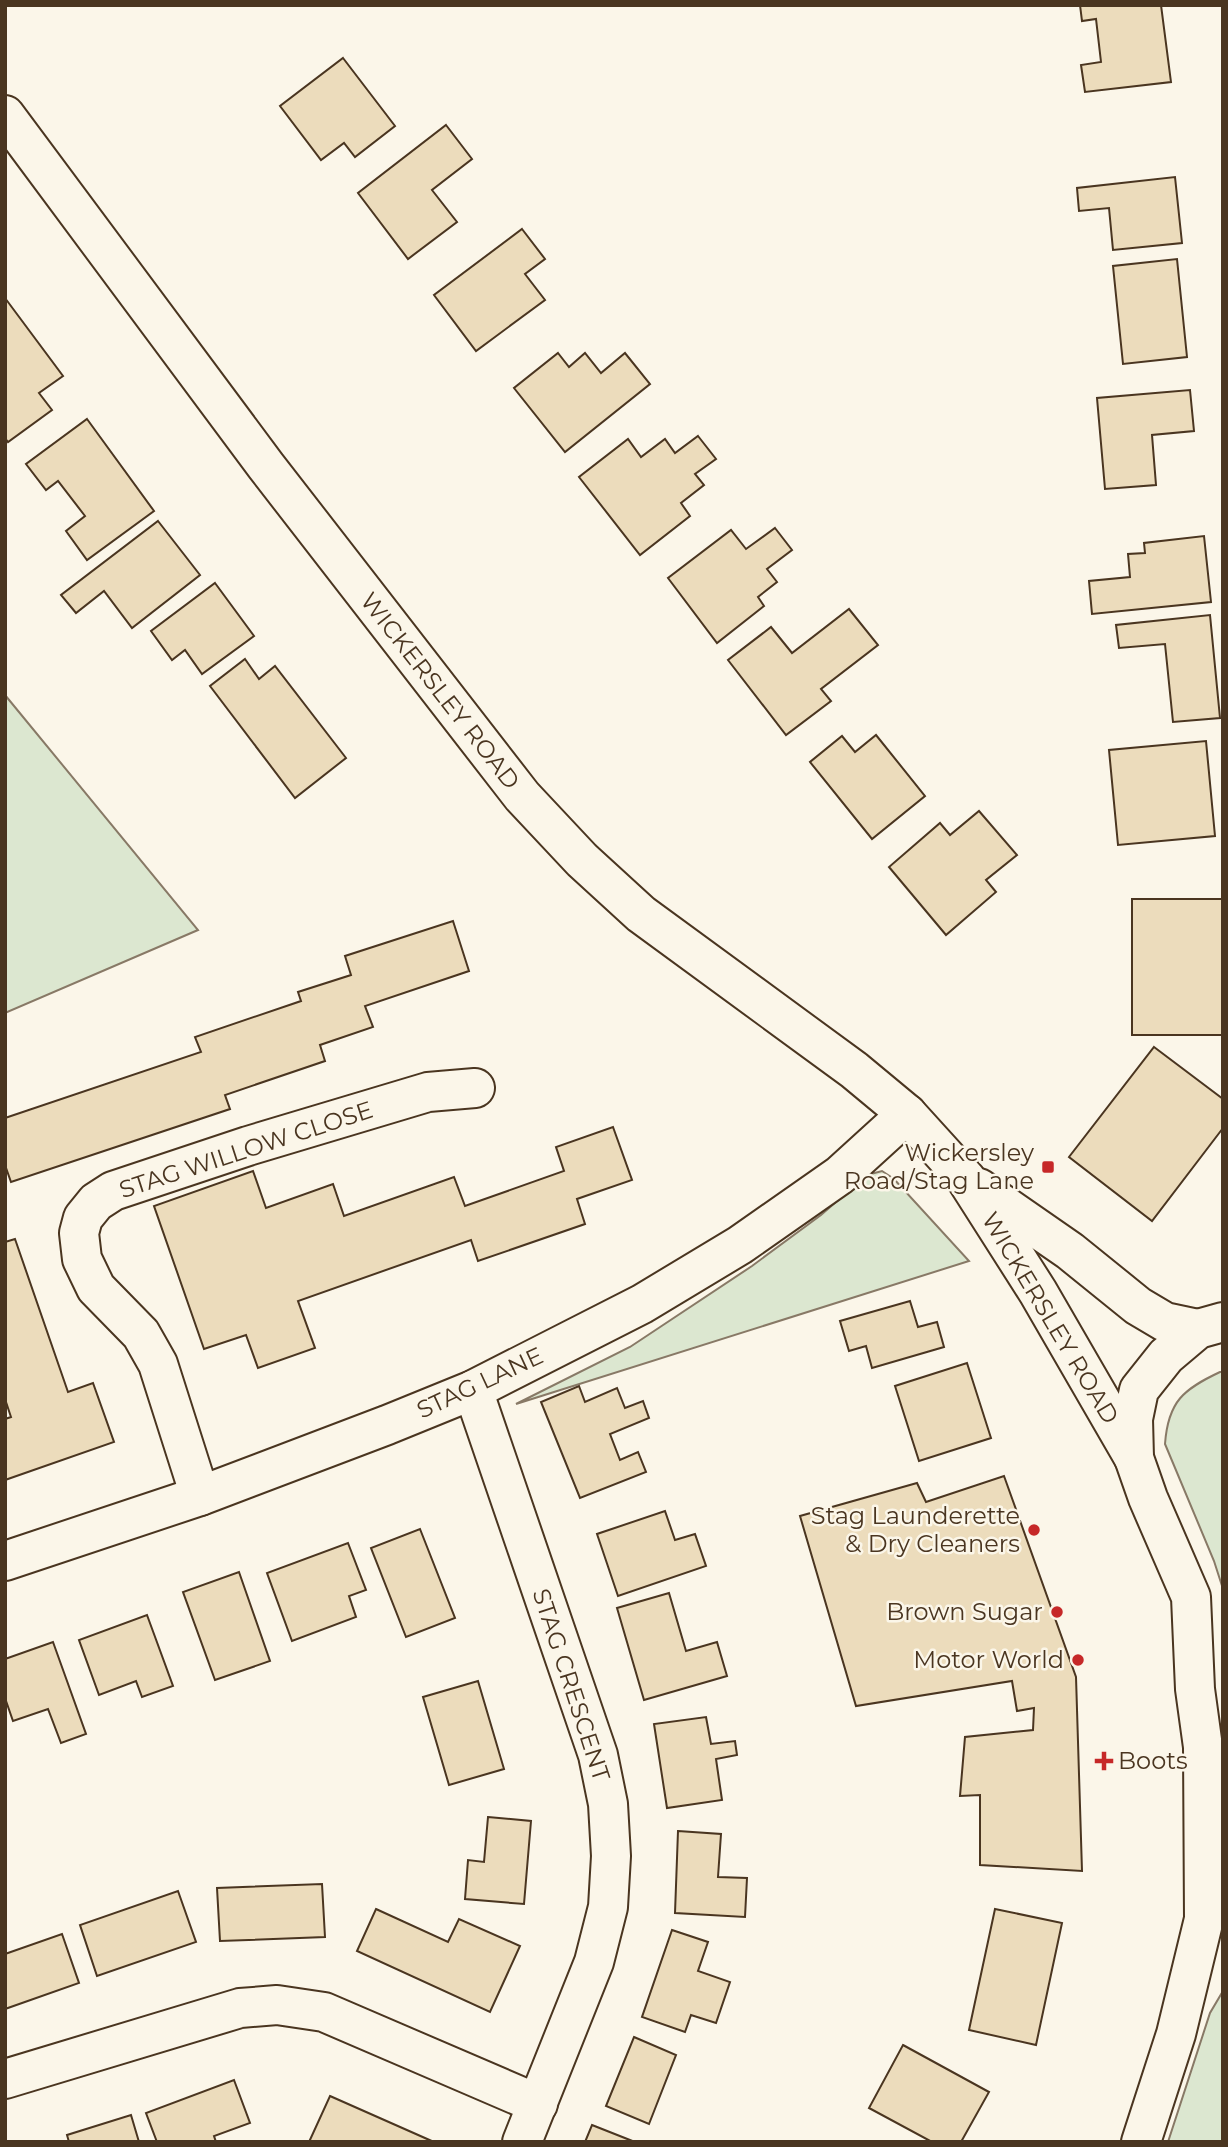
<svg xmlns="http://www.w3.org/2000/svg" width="1228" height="2147" font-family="Montserrat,sans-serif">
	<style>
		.green { fill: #dce7d0; stroke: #887966; stroke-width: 2 }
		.building { fill: #ecdcbc; stroke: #4a3520; stroke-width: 2 }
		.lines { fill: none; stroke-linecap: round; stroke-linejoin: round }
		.street-casing { stroke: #4a3520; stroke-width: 42 }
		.primary-casing { stroke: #4a3520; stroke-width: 42 }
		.street { stroke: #fbf6e9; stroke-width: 38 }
		.primary { stroke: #fbf6e9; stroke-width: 38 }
		.poi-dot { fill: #c62828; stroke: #fbf6e9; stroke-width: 2.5 }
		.labels { text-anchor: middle; stroke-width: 5; stroke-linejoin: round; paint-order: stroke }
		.street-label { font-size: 24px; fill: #4a3520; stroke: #fbf6e9 }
		.poi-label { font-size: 24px; fill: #4a3520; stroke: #fbf6e9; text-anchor: end }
	</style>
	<rect width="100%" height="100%" fill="#fbf6e9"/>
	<g class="green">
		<path d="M 5,695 L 198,930 L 5,1013 Z"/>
		<path d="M 882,1171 L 894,1179 L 969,1261 L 516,1404 L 630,1347 L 752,1266 L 821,1215 L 867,1175 Z"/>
		<path d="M 1220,1372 L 1223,1372 L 1223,1589 L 1214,1561 L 1165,1444 C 1168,1401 1184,1389 1220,1372 Z"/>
		<path d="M 1223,1991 L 1223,2142 L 1168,2142 L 1210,2013 Z"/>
	</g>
	<g class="building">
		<path d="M 1080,5 L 1161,5 L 1171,82 L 1085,92 L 1081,65 L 1101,62 L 1096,19 L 1082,21 Z"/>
		<path d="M 343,58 L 395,126 L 355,157 L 344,143 L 321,160 L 280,106 Z"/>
		<path d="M 446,125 L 472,159 L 432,190 L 457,222 L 408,259 L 358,193 Z"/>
		<path d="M 1175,177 L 1182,243 L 1113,250 L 1109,208 L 1079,211 L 1077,188 Z"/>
		<path d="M 522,229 L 545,259 L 525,274 L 545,300 L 476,351 L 434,295 Z"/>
		<path d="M 1177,259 L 1187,357 L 1123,364 L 1113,266 Z"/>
		<path d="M 5,298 L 63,376 L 39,393 L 52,410 L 8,442 L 5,438 Z"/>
		<path d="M 558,353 L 569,367 L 585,353 L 601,373 L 625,353 L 650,384 L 565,452 L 514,388 Z"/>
		<path d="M 1190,390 L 1194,431 L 1152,435 L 1156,485 L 1105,489 L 1097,398 Z"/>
		<path d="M 87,419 L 154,511 L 87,560 L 66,531 L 85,516 L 58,481 L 46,490 L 26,464 Z"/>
		<path d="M 698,436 L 716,459 L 695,474 L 704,485 L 681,503 L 690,516 L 640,555 L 579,477 L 628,439 L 641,457 L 665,439 L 675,453 Z"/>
		<path d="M 158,521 L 200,575 L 132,628 L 104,591 L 76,613 L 61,595 Z"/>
		<path d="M 775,528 L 792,550 L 767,569 L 777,582 L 758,597 L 764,606 L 717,643 L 668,578 L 731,530 L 746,549 Z"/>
		<path d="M 1204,536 L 1211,602 L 1092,614 L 1089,581 L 1130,577 L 1128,554 L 1145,553 L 1144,543 Z"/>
		<path d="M 215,583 L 254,636 L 202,674 L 185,650 L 172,660 L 151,631 Z"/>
		<path d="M 849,609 L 878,645 L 821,689 L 831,701 L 786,735 L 728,660 L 771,627 L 792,653 Z"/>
		<path d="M 1210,615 L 1220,718 L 1173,722 L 1165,644 L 1119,648 L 1116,625 Z"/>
		<path d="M 245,659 L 259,679 L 275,666 L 346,758 L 295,798 L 210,686 Z"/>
		<path d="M 876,735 L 925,796 L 872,839 L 810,762 L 842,736 L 855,752 Z"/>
		<path d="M 1206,741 L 1215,836 L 1118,845 L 1109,750 Z"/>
		<path d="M 979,811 L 1017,855 L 986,880 L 996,892 L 946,935 L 889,867 L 940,823 L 950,835 Z"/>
		<rect x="1132" y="899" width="91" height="136"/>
		<path d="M 453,921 L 469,971 L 365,1006 L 373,1027 L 320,1045 L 325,1061 L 225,1095 L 230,1109 L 11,1182 L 5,1165 L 5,1118 L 201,1052 L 195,1037 L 301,1001 L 298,992 L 351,975 L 345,956 Z"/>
		<path d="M 1154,1047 L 1223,1099 L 1223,1128 L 1152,1221 L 1069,1157 Z"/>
		<path d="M 613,1127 L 632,1180 L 577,1199 L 585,1224 L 478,1261 L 471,1240 L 298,1301 L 315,1348 L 258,1368 L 246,1335 L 204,1349 L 154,1206 L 253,1171 L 266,1208 L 333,1184 L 344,1216 L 454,1177 L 465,1206 L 564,1171 L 556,1147 Z"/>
		<path d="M 15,1239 L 68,1392 L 93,1383 L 114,1442 L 5,1480 L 5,1419 L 11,1417 L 5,1399 L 5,1242 Z"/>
		<path d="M 910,1301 L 918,1327 L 937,1322 L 944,1347 L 872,1368 L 866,1346 L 849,1351 L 840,1321 Z"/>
		<path d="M 967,1363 L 991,1438 L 919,1461 L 895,1386 Z"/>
		<path d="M 579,1386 L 585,1402 L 617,1388 L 625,1408 L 643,1401 L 649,1418 L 610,1434 L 620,1460 L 638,1452 L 646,1472 L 580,1498 L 541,1402 Z"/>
		<path d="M 1004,1476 L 1076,1677 L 1082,1871 L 980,1865 L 980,1795 L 960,1796 L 965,1737 L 1033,1730 L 1034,1708 L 1017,1711 L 1012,1681 L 856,1706 L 800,1516 L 917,1483 L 926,1502 Z"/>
		<path d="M 665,1511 L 675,1540 L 695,1534 L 706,1566 L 618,1596 L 597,1534 Z"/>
		<path d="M 420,1529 L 455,1618 L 406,1637 L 371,1548 Z"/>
		<path d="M 348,1543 L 366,1590 L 349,1596 L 356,1617 L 292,1641 L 267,1573 Z"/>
		<path d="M 239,1572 L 270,1661 L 215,1680 L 183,1592 Z"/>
		<path d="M 669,1593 L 686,1651 L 717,1642 L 727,1676 L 644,1700 L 617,1608 Z"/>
		<path d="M 147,1615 L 173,1686 L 142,1697 L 136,1681 L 99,1695 L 79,1640 Z"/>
		<path d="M 53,1642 L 86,1734 L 61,1743 L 48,1709 L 13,1721 L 5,1698 L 5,1659 Z"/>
		<path d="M 478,1681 L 504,1769 L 449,1785 L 423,1697 Z"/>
		<path d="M 706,1717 L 711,1744 L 735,1741 L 737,1755 L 716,1759 L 722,1800 L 667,1808 L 654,1724 Z"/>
		<path d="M 488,1817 L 531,1821 L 524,1904 L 465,1899 L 468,1860 L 484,1862 Z"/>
		<path d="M 678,1831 L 721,1834 L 718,1877 L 747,1878 L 745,1917 L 675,1913 Z"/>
		<path d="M 322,1884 L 325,1937 L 220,1941 L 217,1888 Z"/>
		<path d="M 178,1891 L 196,1942 L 97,1976 L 80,1925 Z"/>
		<path d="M 376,1909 L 448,1942 L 459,1919 L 520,1946 L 490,2012 L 357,1951 Z"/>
		<path d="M 995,1909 L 1062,1923 L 1036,2045 L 969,2030 Z"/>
		<path d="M 672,1930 L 708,1942 L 698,1971 L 730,1982 L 716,2023 L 691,2015 L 685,2032 L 642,2017 Z"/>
		<path d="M 62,1934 L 79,1983 L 5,2009 L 5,1954 Z"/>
		<path d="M 634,2037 L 676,2055 L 649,2124 L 606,2106 Z"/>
		<path d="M 903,2045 L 989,2092 L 961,2142 L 932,2142 L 869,2108 Z"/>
		<path d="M 234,2080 L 250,2123 L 214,2136 L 216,2142 L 157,2142 L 146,2113 Z"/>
		<path d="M 330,2096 L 434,2142 L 309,2142 Z"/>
		<path d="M 131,2115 L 139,2142 L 69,2142 L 67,2135 Z"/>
		<path d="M 592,2125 L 635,2142 L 585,2142 Z"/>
	</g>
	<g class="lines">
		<g class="street-casing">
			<g id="street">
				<path d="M 473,1390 L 598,1755 L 608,1804 L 611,1856 L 608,1907 L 594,1962 L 522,2142"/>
				<path d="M 200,1496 L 158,1364 L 141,1334 L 96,1288 L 82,1259 L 79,1233 L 83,1218 L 96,1202 L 113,1191 L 248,1146 L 428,1092 L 475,1088"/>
				<path d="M 5,1561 L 200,1496 L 387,1425 L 473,1390 L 642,1304 L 740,1245 L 840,1175 L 907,1114"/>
				<path d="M 5,2079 L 240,2008 L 277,2005 L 324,2012 L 538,2104"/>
			</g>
		</g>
		<g class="primary-casing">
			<g id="primary">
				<path d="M 5,115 L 266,466 L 522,796 L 582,860 L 641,914 L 854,1070 L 907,1114 L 966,1179 L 1038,1292 L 1134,1458"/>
				<path d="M 979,1188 L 1070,1251 L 1138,1306 L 1165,1322 L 1198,1329"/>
				<path d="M 1223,1322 L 1198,1329 L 1166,1356 L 1139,1390 L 1133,1419 L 1134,1458 L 1148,1498 L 1191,1597 L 1195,1689 L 1203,1747 L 1223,1774"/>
				<path d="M 1141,2142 L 1176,2034 L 1204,1919 L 1203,1747"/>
			</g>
		</g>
		<use href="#street" class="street"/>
		<use href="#primary" class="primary"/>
	</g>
	<g class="poi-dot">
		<rect x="1041" y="1160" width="14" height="14" rx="3.5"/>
		<circle cx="1034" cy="1530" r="7"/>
		<circle cx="1057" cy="1612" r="7"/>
		<circle cx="1078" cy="1660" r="7"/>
		<path d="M1100.5 1750.5h7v7h7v7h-7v7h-7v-7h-7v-7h7z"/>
	</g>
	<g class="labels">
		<g class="street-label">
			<text transform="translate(440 691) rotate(52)" y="8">WICKERSLEY ROAD</text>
			<text transform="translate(246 1150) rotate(-18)" y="8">STAG WILLOW CLOSE</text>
			<text transform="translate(1050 1318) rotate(59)" y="8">WICKERSLEY ROAD</text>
			<text transform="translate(480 1383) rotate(-25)" y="8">STAG LANE</text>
			<text transform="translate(571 1685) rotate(72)" y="8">STAG CRESCENT</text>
		</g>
		<g class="poi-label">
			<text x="1034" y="1161">Wickersley<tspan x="1034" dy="28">Road/Stag Lane</tspan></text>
			<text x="1020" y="1524">Stag Launderette<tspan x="1020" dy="28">&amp; Dry Cleaners</tspan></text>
			<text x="1043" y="1620">Brown Sugar</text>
			<text x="1064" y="1668">Motor World</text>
			<text x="1118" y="1769" text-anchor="start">Boots</text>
		</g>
	</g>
	<rect width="1228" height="2147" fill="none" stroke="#4a3520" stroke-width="14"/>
</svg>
